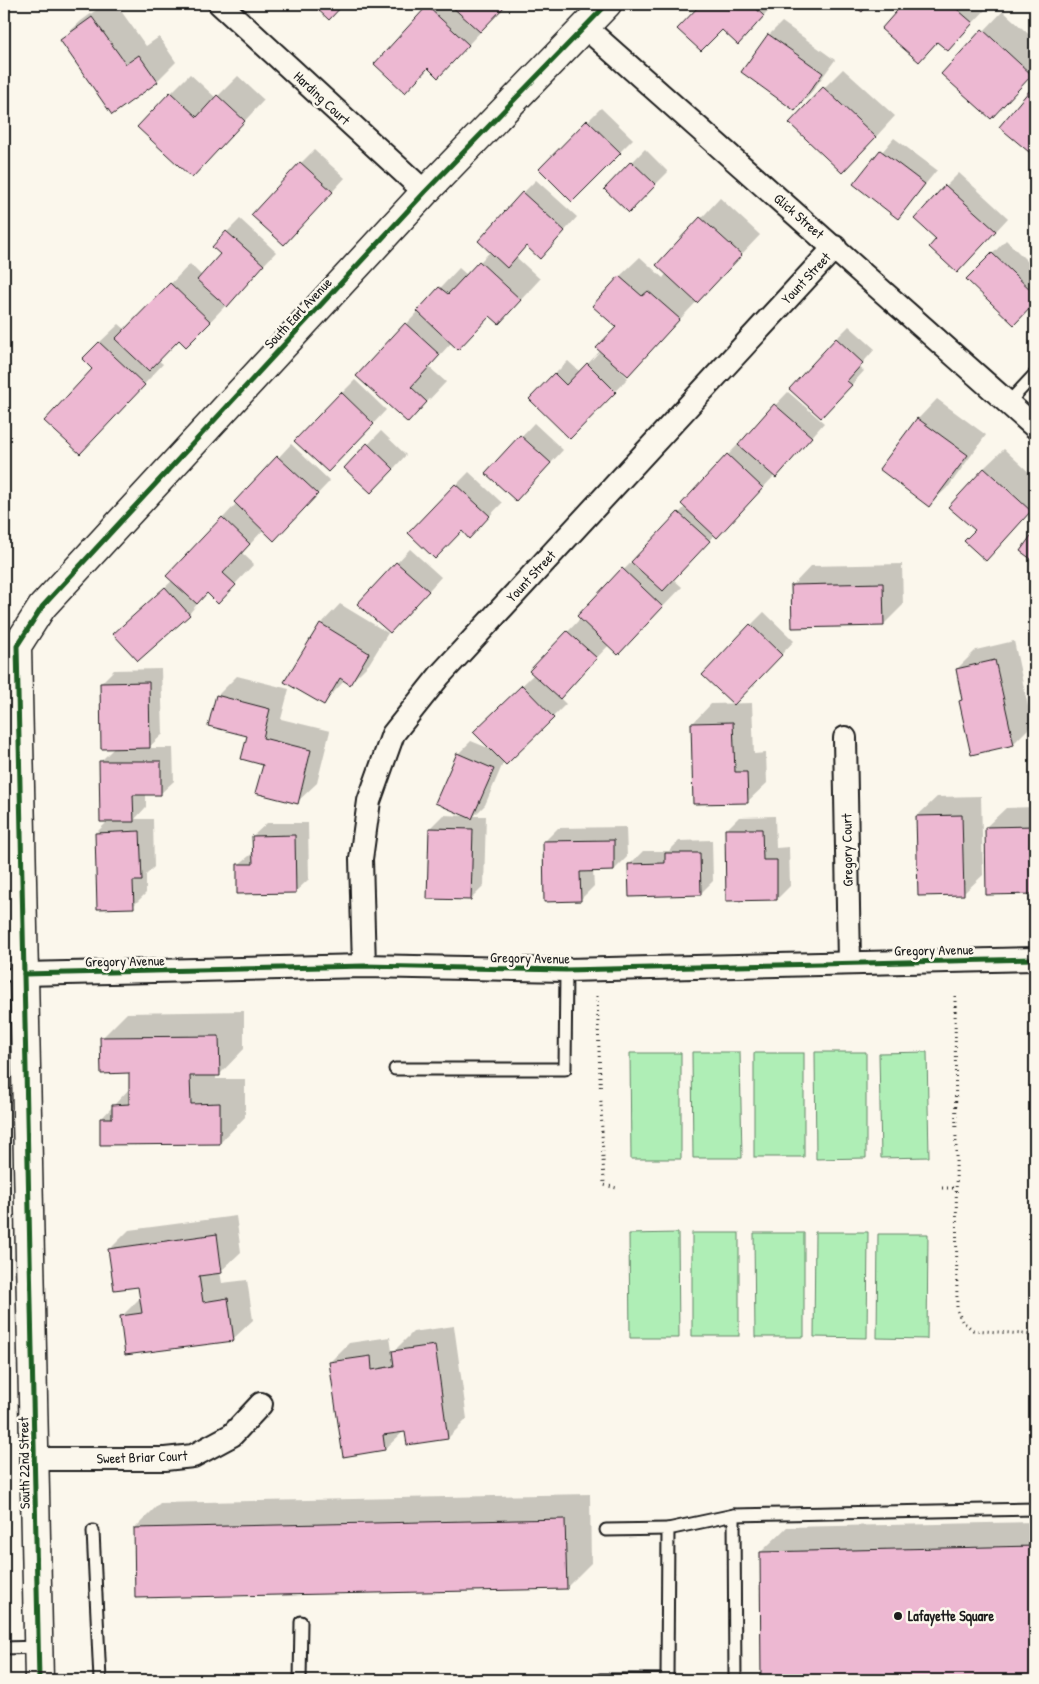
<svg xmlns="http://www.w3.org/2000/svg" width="1039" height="1684" font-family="'Patrick Hand',sans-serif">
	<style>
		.green { fill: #afeeb6; stroke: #668569 }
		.shadow { fill: #0003 }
		.building { fill: #edb8d2; stroke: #1c1c1c }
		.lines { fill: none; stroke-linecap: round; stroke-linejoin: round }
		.service-casing { stroke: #1c1c1c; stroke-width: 15 }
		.minor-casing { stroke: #1c1c1c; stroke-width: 26 }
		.tertiary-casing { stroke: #1c1c1c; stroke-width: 31 }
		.path { stroke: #1c1c1c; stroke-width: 3; stroke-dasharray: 1 4; stroke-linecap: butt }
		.service { stroke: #fbf7ec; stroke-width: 11 }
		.minor { stroke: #fbf7ec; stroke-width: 22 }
		.tertiary { stroke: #fbf7ec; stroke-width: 28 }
		.cycleway-casing { stroke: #fbf7ec; stroke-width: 8 }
		.cycleway { stroke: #1b5e20; stroke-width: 5 }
		.poi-dot { fill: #1c1c1c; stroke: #fbf7ec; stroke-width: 2 }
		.labels { text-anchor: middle; stroke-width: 5; stroke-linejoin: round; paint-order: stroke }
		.street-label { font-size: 14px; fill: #1c1c1c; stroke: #fbf7ec }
		.poi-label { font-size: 14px; font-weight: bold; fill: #1c1c1c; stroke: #fbf7ec; text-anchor: start }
	</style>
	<rect width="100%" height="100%" fill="#fbf7ec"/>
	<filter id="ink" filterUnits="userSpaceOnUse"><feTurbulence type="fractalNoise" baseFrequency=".02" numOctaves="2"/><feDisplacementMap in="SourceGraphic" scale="10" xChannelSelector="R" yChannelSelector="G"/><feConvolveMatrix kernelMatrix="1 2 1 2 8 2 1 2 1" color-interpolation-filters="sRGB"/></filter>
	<g filter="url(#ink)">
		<g class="green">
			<path d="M 692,1052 L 740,1052 L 742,1158 L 693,1158 Z"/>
			<path d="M 815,1052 L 866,1052 L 866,1158 L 816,1159 Z"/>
			<path d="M 927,1052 L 929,1157 L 881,1158 L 879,1053 Z"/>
			<path d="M 630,1053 L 681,1053 L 681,1159 L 631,1159 Z"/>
			<rect x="754" y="1053" width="50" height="104"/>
			<path d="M 815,1232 L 868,1232 L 867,1338 L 814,1337 Z"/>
			<path d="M 678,1233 L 679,1338 L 630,1338 L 629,1234 Z"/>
			<rect x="692" y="1233" width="47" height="103"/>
			<path d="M 754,1233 L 804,1233 L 804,1337 L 755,1337 Z"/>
			<path d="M 878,1234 L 928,1234 L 927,1339 L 877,1338 Z"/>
		</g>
		<g class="shadow">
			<path d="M 73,4 L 116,4 L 146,46 L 159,37 L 176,62 L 157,81 L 61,40 L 81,21 L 103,5 Z"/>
			<path d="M 431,4 L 506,4 L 457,57 L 429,67 L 405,91 L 375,64 Z"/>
			<path d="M 702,4 L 775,4 L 751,30 L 679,29 Z"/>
			<path d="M 905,4 L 991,4 L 948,49 L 938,41 L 919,61 L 883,28 Z"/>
			<path d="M 1003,11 L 1035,40 L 1035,71 L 1010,98 L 943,74 Z"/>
			<path d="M 782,22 L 835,60 L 808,97 L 795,110 L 769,35 Z"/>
			<path d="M 843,69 L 895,116 L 862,152 L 824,88 Z"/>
			<path d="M 190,74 L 216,98 L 238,76 L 264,100 L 211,157 L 171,93 Z"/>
			<path d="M 1035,86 L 1035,156 L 1001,127 Z"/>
			<path d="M 601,108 L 633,139 L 572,200 L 540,169 Z"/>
			<path d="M 894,138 L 937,170 L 898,217 L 855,184 Z"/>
			<path d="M 645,149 L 668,172 L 629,211 L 606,189 Z"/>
			<path d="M 314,150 L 345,178 L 297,230 L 301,163 Z"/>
			<path d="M 959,173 L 1008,218 L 970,259 L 938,239 L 946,186 Z"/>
			<path d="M 536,180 L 577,217 L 553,244 L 527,245 L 516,257 L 540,279 L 518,303 L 491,315 L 452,342 L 429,367 L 446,382 L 408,422 L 358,376 L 459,268 L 467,275 L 491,251 L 523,193 Z"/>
			<path d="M 720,198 L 760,235 L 628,374 L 624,371 L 622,372 L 628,378 L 570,437 L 530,399 L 568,361 L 580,372 L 601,350 L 618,327 L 594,306 L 620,276 L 640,257 L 663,278 L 667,273 L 658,265 Z"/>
			<path d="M 240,219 L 276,252 L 206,326 L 179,339 L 158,360 L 163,364 L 99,433 L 94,368 L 99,343 L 119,324 L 126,330 L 190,264 L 202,276 L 222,254 L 227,232 Z"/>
			<path d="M 1006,240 L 1035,269 L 1035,302 L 1014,323 L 968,279 Z"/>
			<path d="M 849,326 L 875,349 L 859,367 L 864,371 L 834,404 L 836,339 Z"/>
			<path d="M 355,380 L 386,410 L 341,458 L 342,393 Z"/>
			<path d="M 788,392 L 824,423 L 789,463 L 775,475 L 730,523 L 715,534 L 673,579 L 682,587 L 637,634 L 609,645 L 559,697 L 566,704 L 506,763 L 504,761 L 485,805 L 474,816 L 486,816 L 484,886 L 471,899 L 430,828 L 443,815 L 467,816 L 458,754 L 471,741 L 493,750 L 488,719 L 534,674 L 531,670 L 581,618 L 579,616 L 686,506 L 728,455 Z"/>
			<path d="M 937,399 L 986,435 L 949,486 L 929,505 L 880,469 L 918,419 Z"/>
			<path d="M 534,423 L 563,450 L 529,487 L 487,473 Z"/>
			<path d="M 381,431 L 406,455 L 384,479 L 346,468 Z"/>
			<path d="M 291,444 L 330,481 L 287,526 L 264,529 L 242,553 L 254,564 L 218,602 L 207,592 L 189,614 L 128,621 L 173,580 L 223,518 Z"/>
			<path d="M 1004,449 L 1035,478 L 1035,506 L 1005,540 L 976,530 L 984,468 Z"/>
			<path d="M 469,472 L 502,503 L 482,524 L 462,530 L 409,533 Z"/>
			<path d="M 410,549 L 441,577 L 403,619 L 359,604 Z"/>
			<path d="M 902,564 L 903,605 L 883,625 L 792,586 L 811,566 Z"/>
			<path d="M 340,604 L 388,633 L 369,664 L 350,683 L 345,680 L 323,704 L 321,624 Z"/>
			<path d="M 764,612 L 794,641 L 747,691 L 751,625 Z"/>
			<path d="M 1014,641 L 1032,725 L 1013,744 L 960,701 L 963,698 L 957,669 L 976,650 Z"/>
			<path d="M 161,669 L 163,734 L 148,748 L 173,748 L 174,781 L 160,794 L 146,794 L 146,807 L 135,819 L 153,819 L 154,867 L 146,875 L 146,893 L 133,906 L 96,833 L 108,821 L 100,762 L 114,748 L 101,683 L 114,670 Z"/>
			<path d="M 237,676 L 289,689 L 281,719 L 330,731 L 317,783 L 297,802 L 264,764 L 248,735 L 217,696 Z"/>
			<path d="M 752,703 L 754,754 L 766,753 L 767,783 L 747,802 L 692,724 L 711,704 Z"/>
			<path d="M 981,796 L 983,875 L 963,894 L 917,816 L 937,797 Z"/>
			<path d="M 1035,807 L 1035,893 L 988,894 L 986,827 L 1006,808 Z"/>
			<path d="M 775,816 L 776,848 L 789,847 L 790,886 L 777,899 L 726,830 L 739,817 Z"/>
			<path d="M 267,823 L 308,823 L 309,879 L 295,892 L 238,865 L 254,852 L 253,836 Z"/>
			<path d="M 626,827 L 627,857 L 614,870 L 593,871 L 594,886 L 581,899 L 545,841 L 558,828 Z"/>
			<path d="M 712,840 L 713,881 L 700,894 L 630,864 L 643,851 L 669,851 L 679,841 Z"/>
			<path d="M 244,1011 L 244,1049 L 219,1075 L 216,1075 L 216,1079 L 245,1079 L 245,1117 L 220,1143 L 101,1119 L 130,1088 L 130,1072 L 102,1038 L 127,1013 Z"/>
			<path d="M 236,1216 L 241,1252 L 220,1272 L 222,1283 L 247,1280 L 253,1320 L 233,1339 L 121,1317 L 141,1297 L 139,1286 L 110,1249 L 129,1230 Z"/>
			<path d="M 454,1326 L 467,1419 L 448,1438 L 404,1431 L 385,1449 L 330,1362 L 349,1343 L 390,1337 L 392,1351 L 394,1351 L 413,1332 Z"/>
			<path d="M 590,1494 L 591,1563 L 566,1588 L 135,1528 L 160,1503 Z"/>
			<path d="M 1035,1522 L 1035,1680 L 763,1680 L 761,1552 L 787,1527 Z"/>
		</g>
		<g class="building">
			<path d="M 71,4 L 115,4 L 115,7 L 71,6 Z"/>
			<path d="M 312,4 L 344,4 L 329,20 Z"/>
			<path d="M 449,4 L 507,4 L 480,32 Z"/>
			<path d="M 701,4 L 751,4 L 764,16 L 738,45 L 722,30 L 701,51 L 677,29 Z"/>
			<path d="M 852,4 L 868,4 L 862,12 Z"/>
			<path d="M 903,4 L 951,4 L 973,23 L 948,51 L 937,42 L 919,62 L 881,29 Z"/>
			<path d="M 427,6 L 469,45 L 438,78 L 428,68 L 405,93 L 374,64 Z"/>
			<path d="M 92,17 L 126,64 L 139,55 L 158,82 L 112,115 L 60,40 Z"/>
			<path d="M 982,29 L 1032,75 L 991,119 L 941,74 Z"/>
			<path d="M 768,34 L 823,73 L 795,111 L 741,72 Z"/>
			<path d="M 1035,84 L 1035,157 L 999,127 Z"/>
			<path d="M 823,87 L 876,137 L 842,173 L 789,123 Z"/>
			<path d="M 170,92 L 197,117 L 217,95 L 245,121 L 192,178 L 137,127 Z"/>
			<path d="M 587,120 L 621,153 L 572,202 L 539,169 Z"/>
			<path d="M 880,150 L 925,184 L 898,219 L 853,184 Z"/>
			<path d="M 631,161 L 656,185 L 629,213 L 604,189 Z"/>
			<path d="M 300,162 L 333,192 L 284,245 L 251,215 Z"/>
			<path d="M 945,185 L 996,231 L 957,273 L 929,247 L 936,239 L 914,219 Z"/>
			<path d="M 522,192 L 565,231 L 540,259 L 526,246 L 507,268 L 478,241 Z"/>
			<path d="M 700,217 L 742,255 L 697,303 L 656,265 Z"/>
			<path d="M 226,231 L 264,265 L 227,307 L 197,280 L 220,254 L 212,247 Z"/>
			<path d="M 992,253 L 1035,294 L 1035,303 L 1014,325 L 966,279 Z"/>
			<path d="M 479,261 L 521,300 L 499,324 L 490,316 L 458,350 L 417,311 L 439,287 L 448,294 Z"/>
			<path d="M 619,276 L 642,296 L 648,291 L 680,319 L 628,376 L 596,348 L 616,327 L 592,306 Z"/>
			<path d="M 170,283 L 211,322 L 186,347 L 179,340 L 149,371 L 115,339 Z"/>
			<path d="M 405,323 L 440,355 L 411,387 L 427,402 L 408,423 L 356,376 Z"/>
			<path d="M 836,338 L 863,363 L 847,381 L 852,385 L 821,418 L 789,389 Z"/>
			<path d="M 99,342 L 145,385 L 80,454 L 44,421 L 92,369 L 82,359 Z"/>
			<path d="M 587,363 L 616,392 L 570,439 L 529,399 L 554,373 L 566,385 Z"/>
			<path d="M 341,392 L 374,424 L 328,472 L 294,441 Z"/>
			<path d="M 774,404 L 812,437 L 776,478 L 738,445 Z"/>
			<path d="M 917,418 L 968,455 L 929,507 L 879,469 Z"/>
			<path d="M 520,435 L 551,463 L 516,501 L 485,473 Z"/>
			<path d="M 367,443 L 394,469 L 371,493 L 344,468 Z"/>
			<path d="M 727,454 L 763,488 L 717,538 L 681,504 Z"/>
			<path d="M 277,456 L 318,494 L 274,541 L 234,502 Z"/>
			<path d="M 984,468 L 1031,511 L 986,561 L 964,541 L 975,530 L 948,507 Z"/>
			<path d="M 455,484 L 490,516 L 469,539 L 462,531 L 435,559 L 408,533 Z"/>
			<path d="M 678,512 L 710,541 L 663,591 L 631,562 Z"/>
			<path d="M 222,517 L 250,544 L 223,573 L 236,585 L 218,604 L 207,593 L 197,604 L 166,576 Z"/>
			<path d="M 1035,530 L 1035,562 L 1020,551 Z"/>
			<path d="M 396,562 L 429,591 L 390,633 L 357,604 Z"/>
			<path d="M 622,568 L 663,607 L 618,655 L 577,616 Z"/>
			<path d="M 883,583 L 884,626 L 792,628 L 791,585 Z"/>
			<path d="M 165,587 L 190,615 L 138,661 L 113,634 Z"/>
			<path d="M 320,623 L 369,653 L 350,685 L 340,678 L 324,705 L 284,682 Z"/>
			<path d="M 750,624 L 782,655 L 734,705 L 702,675 Z"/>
			<path d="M 567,631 L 597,658 L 560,699 L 529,671 Z"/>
			<path d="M 995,660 L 1014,745 L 971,755 L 959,701 L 962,700 L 956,669 Z"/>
			<path d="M 149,682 L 150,748 L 101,749 L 100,683 Z"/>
			<path d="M 522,685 L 554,718 L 506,765 L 473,732 Z"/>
			<path d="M 216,695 L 270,709 L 263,738 L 311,750 L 298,804 L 255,793 L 263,765 L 241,759 L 247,736 L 208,726 Z"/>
			<path d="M 733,722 L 735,772 L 747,772 L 748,803 L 693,804 L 691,723 Z"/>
			<path d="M 457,753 L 494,769 L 472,819 L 435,803 Z"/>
			<path d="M 99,761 L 161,761 L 161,795 L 133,795 L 134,822 L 100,822 Z"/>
			<path d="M 962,815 L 964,895 L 918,896 L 916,816 Z"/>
			<path d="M 1035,826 L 1035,894 L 986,895 L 985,827 Z"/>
			<path d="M 429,828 L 473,829 L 471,900 L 427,899 Z"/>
			<path d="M 725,829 L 762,829 L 763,860 L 777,860 L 777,900 L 726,901 Z"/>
			<path d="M 140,831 L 142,881 L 133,881 L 134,908 L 97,909 L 95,833 Z"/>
			<path d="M 295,835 L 296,893 L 237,894 L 237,864 L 253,864 L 252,836 Z"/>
			<path d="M 614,840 L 614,871 L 580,872 L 581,901 L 544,902 L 543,841 Z"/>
			<path d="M 665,853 L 700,853 L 701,895 L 629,897 L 628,864 L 665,863 Z"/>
			<path d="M 219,1036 L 220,1076 L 190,1076 L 191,1104 L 220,1103 L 220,1144 L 100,1145 L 100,1118 L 112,1118 L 112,1105 L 129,1104 L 129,1073 L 101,1074 L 100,1037 Z"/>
			<path d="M 217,1234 L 222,1273 L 199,1276 L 203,1302 L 228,1298 L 234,1341 L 125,1355 L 120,1316 L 142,1313 L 138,1287 L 114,1290 L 108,1249 Z"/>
			<path d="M 435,1345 L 448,1439 L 407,1445 L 405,1432 L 383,1435 L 385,1450 L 343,1457 L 329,1362 L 371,1356 L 372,1370 L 394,1366 L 392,1351 Z"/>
			<path d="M 565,1519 L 567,1589 L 135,1598 L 134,1528 Z"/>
			<path d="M 1035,1546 L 1035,1680 L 761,1680 L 760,1552 Z"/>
		</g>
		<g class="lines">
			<g class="service-casing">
				<g id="service">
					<path d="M 1008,403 L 1035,374"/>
					<path d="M 4,975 L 24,974"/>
					<path d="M 395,1069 L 565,1069 L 566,970"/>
					<path d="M 734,1515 L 735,1680"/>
					<path d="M 606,1530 L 668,1529"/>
					<path d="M 93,1531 L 100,1680"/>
					<path d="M 4,1648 L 39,1647"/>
					<path d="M 300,1680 L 301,1622"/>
					<path d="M 600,1680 L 667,1680"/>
					<path d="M 667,1680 L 668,1529 L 734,1515 L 1035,1509"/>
				</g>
			</g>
			<g class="minor-casing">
				<g id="minor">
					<path d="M 220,4 L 425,192"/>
					<path d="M 585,27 L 1035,427"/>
					<path d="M 845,738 L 849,962"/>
					<path d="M 364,966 L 361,859 L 369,801 L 393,734 L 440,675 L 835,247"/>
					<path d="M 24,974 L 364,966 L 566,970 L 1035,959"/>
					<path d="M 35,1459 L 165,1459 L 193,1456 L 232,1435 L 261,1404"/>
				</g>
			</g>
			<g class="tertiary-casing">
				<path id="tertiary" d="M 39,1680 L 17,646 L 42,607 L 425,192 L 607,4"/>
			</g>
			<g class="path">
				<path d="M 597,996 L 604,1185 L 617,1188"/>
				<path d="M 955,996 L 957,1310 L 962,1321 L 973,1330 L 1035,1335"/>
				<path d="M 942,1188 L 956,1188"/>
			</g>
			<use href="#service" class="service"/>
			<use href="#minor" class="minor"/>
			<use href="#tertiary" class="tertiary"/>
			<g class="cycleway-casing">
				<g id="cycleway">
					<path d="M 24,974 L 364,966 L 566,970 L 1035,959"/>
					<path d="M 39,1680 L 17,646 L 42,607 L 425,192 L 607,4"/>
				</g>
			</g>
			<use href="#cycleway" class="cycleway"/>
		</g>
	</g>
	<circle class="poi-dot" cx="898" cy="1616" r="5"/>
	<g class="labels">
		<g class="street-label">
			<text transform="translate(322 98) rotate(43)" y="5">Harding Court</text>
			<text transform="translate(799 216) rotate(41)" y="5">Glick Street</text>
			<text transform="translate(806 278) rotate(-47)" y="5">Yount Street</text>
			<text transform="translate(298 313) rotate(-47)" y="5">South Earl Avenue</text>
			<text transform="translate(531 576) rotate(-47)" y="5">Yount Street</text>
			<text transform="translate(847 850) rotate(-91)" y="5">Gregory Court</text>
			<text transform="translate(934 950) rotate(-1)" y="5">Gregory Avenue</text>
			<text transform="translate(530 958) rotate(1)" y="5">Gregory Avenue</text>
			<text transform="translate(125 961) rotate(-1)" y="5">Gregory Avenue</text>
			<text transform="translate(142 1457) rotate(-2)" y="5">Sweet Briar Court</text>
			<text transform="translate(24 1463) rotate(-91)" y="5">South 22nd Street</text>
		</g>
		<g class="poi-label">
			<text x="908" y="1621">Lafayette Square</text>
		</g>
	</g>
	<rect width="1039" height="1684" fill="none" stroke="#fbf7ec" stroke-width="20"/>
	<rect x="10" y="10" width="1019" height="1664" fill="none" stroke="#1c1c1c" stroke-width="2" filter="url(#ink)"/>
</svg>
